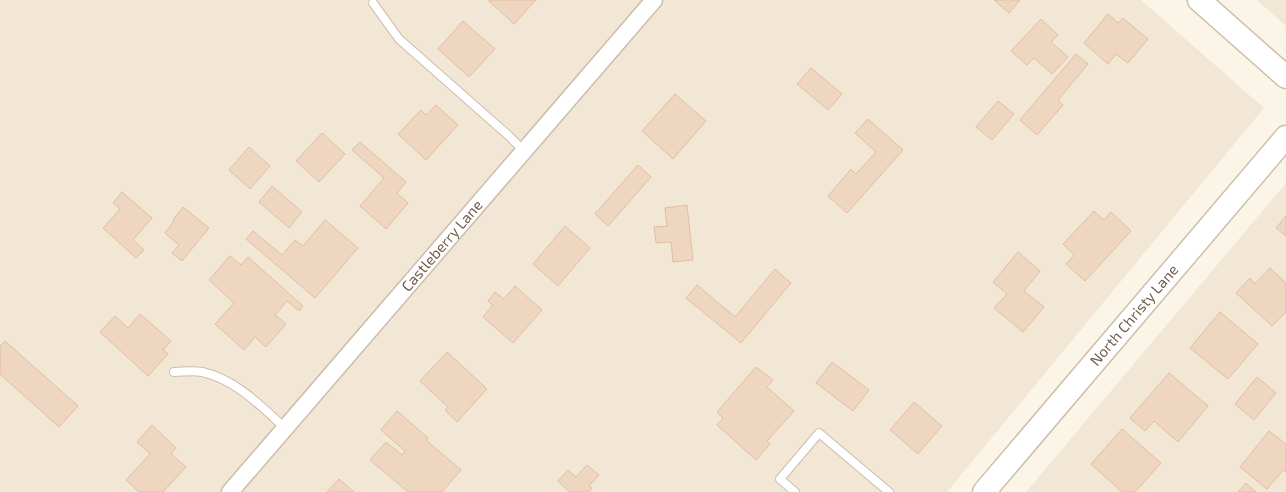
<svg xmlns="http://www.w3.org/2000/svg" width="1286" height="492" font-family="'Exo 2',sans-serif">
	<style>
		.residential { fill: #f2e7d5 }
		.building { fill: #efd6c0; stroke: #e1bea1 }
		.lines { fill: none; stroke-linecap: round; stroke-linejoin: round }
		.lane-casing { stroke: #ccbdad; stroke-width: 10 }
		.street-casing { stroke: #ccbdad; stroke-width: 19 }
		.secondary-casing { stroke: #cfbeab; stroke-width: 25 }
		.lane { stroke: #fff; stroke-width: 8 }
		.street { stroke: #fff; stroke-width: 16 }
		.secondary { stroke: #fff; stroke-width: 22 }
		.labels { text-anchor: middle; stroke-width: 4; stroke-linejoin: round; paint-order: stroke }
		.street-label { font-size: 15px; fill: #735d4c; stroke: #fef9ed }
	</style>
	<rect width="100%" height="100%" fill="#fbf5e7"/>
	<g class="residential">
		<path d="M 0,0 L 1141,0 L 1264,108 L 947,492 L 0,492 Z"/>
		<path d="M 1257,0 L 1286,0 L 1286,26 Z"/>
		<path d="M 1286,183 L 1286,492 L 1026,492 Z"/>
	</g>
	<g class="building">
		<path d="M 489,0 L 536,0 L 514,24 L 489,1 Z"/>
		<path d="M 994,0 L 1020,0 L 1009,13 Z"/>
		<path d="M 1108,14 L 1118,23 L 1123,18 L 1148,39 L 1128,63 L 1116,54 L 1108,64 L 1084,43 Z"/>
		<path d="M 1041,19 L 1058,35 L 1051,42 L 1068,57 L 1052,74 L 1034,58 L 1027,65 L 1011,51 Z"/>
		<path d="M 463,21 L 495,49 L 469,77 L 438,49 Z"/>
		<path d="M 1076,54 L 1088,64 L 1058,100 L 1063,105 L 1037,135 L 1020,120 Z"/>
		<path d="M 811,68 L 842,94 L 828,110 L 797,84 Z"/>
		<path d="M 675,94 L 706,121 L 673,159 L 642,131 Z"/>
		<path d="M 998,101 L 1014,114 L 992,140 L 976,127 Z"/>
		<path d="M 436,105 L 458,125 L 426,160 L 398,134 L 421,110 L 426,115 Z"/>
		<path d="M 868,119 L 903,150 L 847,213 L 828,196 L 851,169 L 856,174 L 876,152 L 855,133 Z"/>
		<path d="M 322,133 L 345,154 L 319,182 L 296,161 Z"/>
		<path d="M 360,142 L 406,182 L 397,193 L 408,203 L 386,229 L 360,206 L 384,178 L 352,150 Z"/>
		<path d="M 249,147 L 270,166 L 250,189 L 229,170 Z"/>
		<path d="M 638,165 L 651,177 L 608,226 L 595,214 Z"/>
		<path d="M 272,186 L 302,212 L 289,228 L 259,202 Z"/>
		<path d="M 122,192 L 152,218 L 133,240 L 144,250 L 136,258 L 103,228 L 120,209 L 113,203 Z"/>
		<path d="M 687,205 L 693,260 L 673,262 L 671,242 L 656,243 L 654,227 L 667,226 L 665,208 Z"/>
		<path d="M 183,207 L 209,228 L 182,261 L 172,253 L 179,245 L 165,233 L 174,221 L 173,220 Z"/>
		<path d="M 1094,211 L 1104,220 L 1111,212 L 1131,231 L 1085,281 L 1066,264 L 1074,255 L 1063,244 Z"/>
		<path d="M 1286,216 L 1286,236 L 1276,228 Z"/>
		<path d="M 325,220 L 358,248 L 315,298 L 246,239 L 253,231 L 282,255 L 295,240 L 303,246 Z"/>
		<path d="M 565,226 L 590,248 L 558,286 L 533,264 Z"/>
		<path d="M 1018,252 L 1040,271 L 1024,291 L 1044,307 L 1023,332 L 994,308 L 1007,294 L 993,282 Z"/>
		<path d="M 230,256 L 241,265 L 248,257 L 303,306 L 299,311 L 287,301 L 275,315 L 286,324 L 266,347 L 255,337 L 244,350 L 215,324 L 234,303 L 209,280 Z"/>
		<path d="M 1270,268 L 1286,283 L 1286,312 L 1272,326 L 1236,293 L 1250,278 L 1255,284 Z"/>
		<path d="M 775,269 L 791,283 L 741,343 L 686,298 L 697,285 L 735,317 Z"/>
		<path d="M 515,286 L 542,310 L 513,343 L 483,317 L 493,305 L 488,301 L 495,292 L 504,299 Z"/>
		<path d="M 1220,312 L 1258,344 L 1228,379 L 1190,348 Z"/>
		<path d="M 140,314 L 171,341 L 163,350 L 168,354 L 148,376 L 100,332 L 115,316 L 128,328 Z"/>
		<path d="M 5,341 L 78,406 L 59,427 L 0,374 L 0,346 Z"/>
		<path d="M 447,352 L 487,389 L 457,422 L 445,410 L 448,407 L 420,381 Z"/>
		<path d="M 832,362 L 869,390 L 853,411 L 816,383 Z"/>
		<path d="M 756,367 L 773,380 L 767,387 L 794,411 L 767,441 L 770,444 L 756,460 L 717,425 L 723,418 L 717,412 Z"/>
		<path d="M 1169,373 L 1208,406 L 1178,442 L 1154,421 L 1145,431 L 1130,418 Z"/>
		<path d="M 1257,377 L 1276,393 L 1254,420 L 1235,404 Z"/>
		<path d="M 914,402 L 942,426 L 918,454 L 890,430 Z"/>
		<path d="M 397,411 L 428,438 L 426,440 L 461,470 L 442,492 L 408,492 L 370,460 L 386,442 L 402,455 L 405,451 L 381,430 Z"/>
		<path d="M 152,425 L 176,448 L 171,454 L 186,467 L 163,492 L 139,492 L 126,480 L 150,454 L 137,442 Z"/>
		<path d="M 1122,429 L 1161,463 L 1135,492 L 1122,492 L 1091,464 Z"/>
		<path d="M 1269,431 L 1286,444 L 1286,472 L 1283,470 L 1267,489 L 1240,467 Z"/>
		<path d="M 587,465 L 599,475 L 589,486 L 592,488 L 589,492 L 569,492 L 558,481 L 568,470 L 576,477 Z"/>
		<path d="M 339,479 L 354,492 L 327,492 Z"/>
		<path d="M 1246,483 L 1256,492 L 1238,492 Z"/>
	</g>
	<g class="lines">
		<g class="lane-casing">
			<g id="lane">
				<path d="M 373,3 L 399,39 L 509,136 L 524,151"/>
				<path d="M 174,372 C 183,372 193,370 202,372 C 235,379 261,406 285,428"/>
				<path d="M 795,492 L 780,479 L 819,433 L 889,492"/>
			</g>
		</g>
		<g class="street-casing">
			<g id="street">
				<path id="s1" d="M 230,492 L 654,0"/>
			</g>
		</g>
		<g class="secondary-casing">
			<g id="secondary">
				<path d="M 1199,0 L 1286,77"/>
				<path id="s2" d="M 984,492 L 1286,137"/>
			</g>
		</g>
		<use href="#lane" class="lane"/>
		<use href="#street" class="street"/>
		<use href="#secondary" class="secondary"/>
	</g>
	<g class="labels">
		<g class="street-label">
			<text dy="5" stroke="none"><textPath href="#s1" startOffset="325">Castleberry Lane</textPath></text>
			<text dy="5" stroke="none"><textPath href="#s2" startOffset="232">North Christy Lane</textPath></text>
		</g>
	</g>
</svg>
